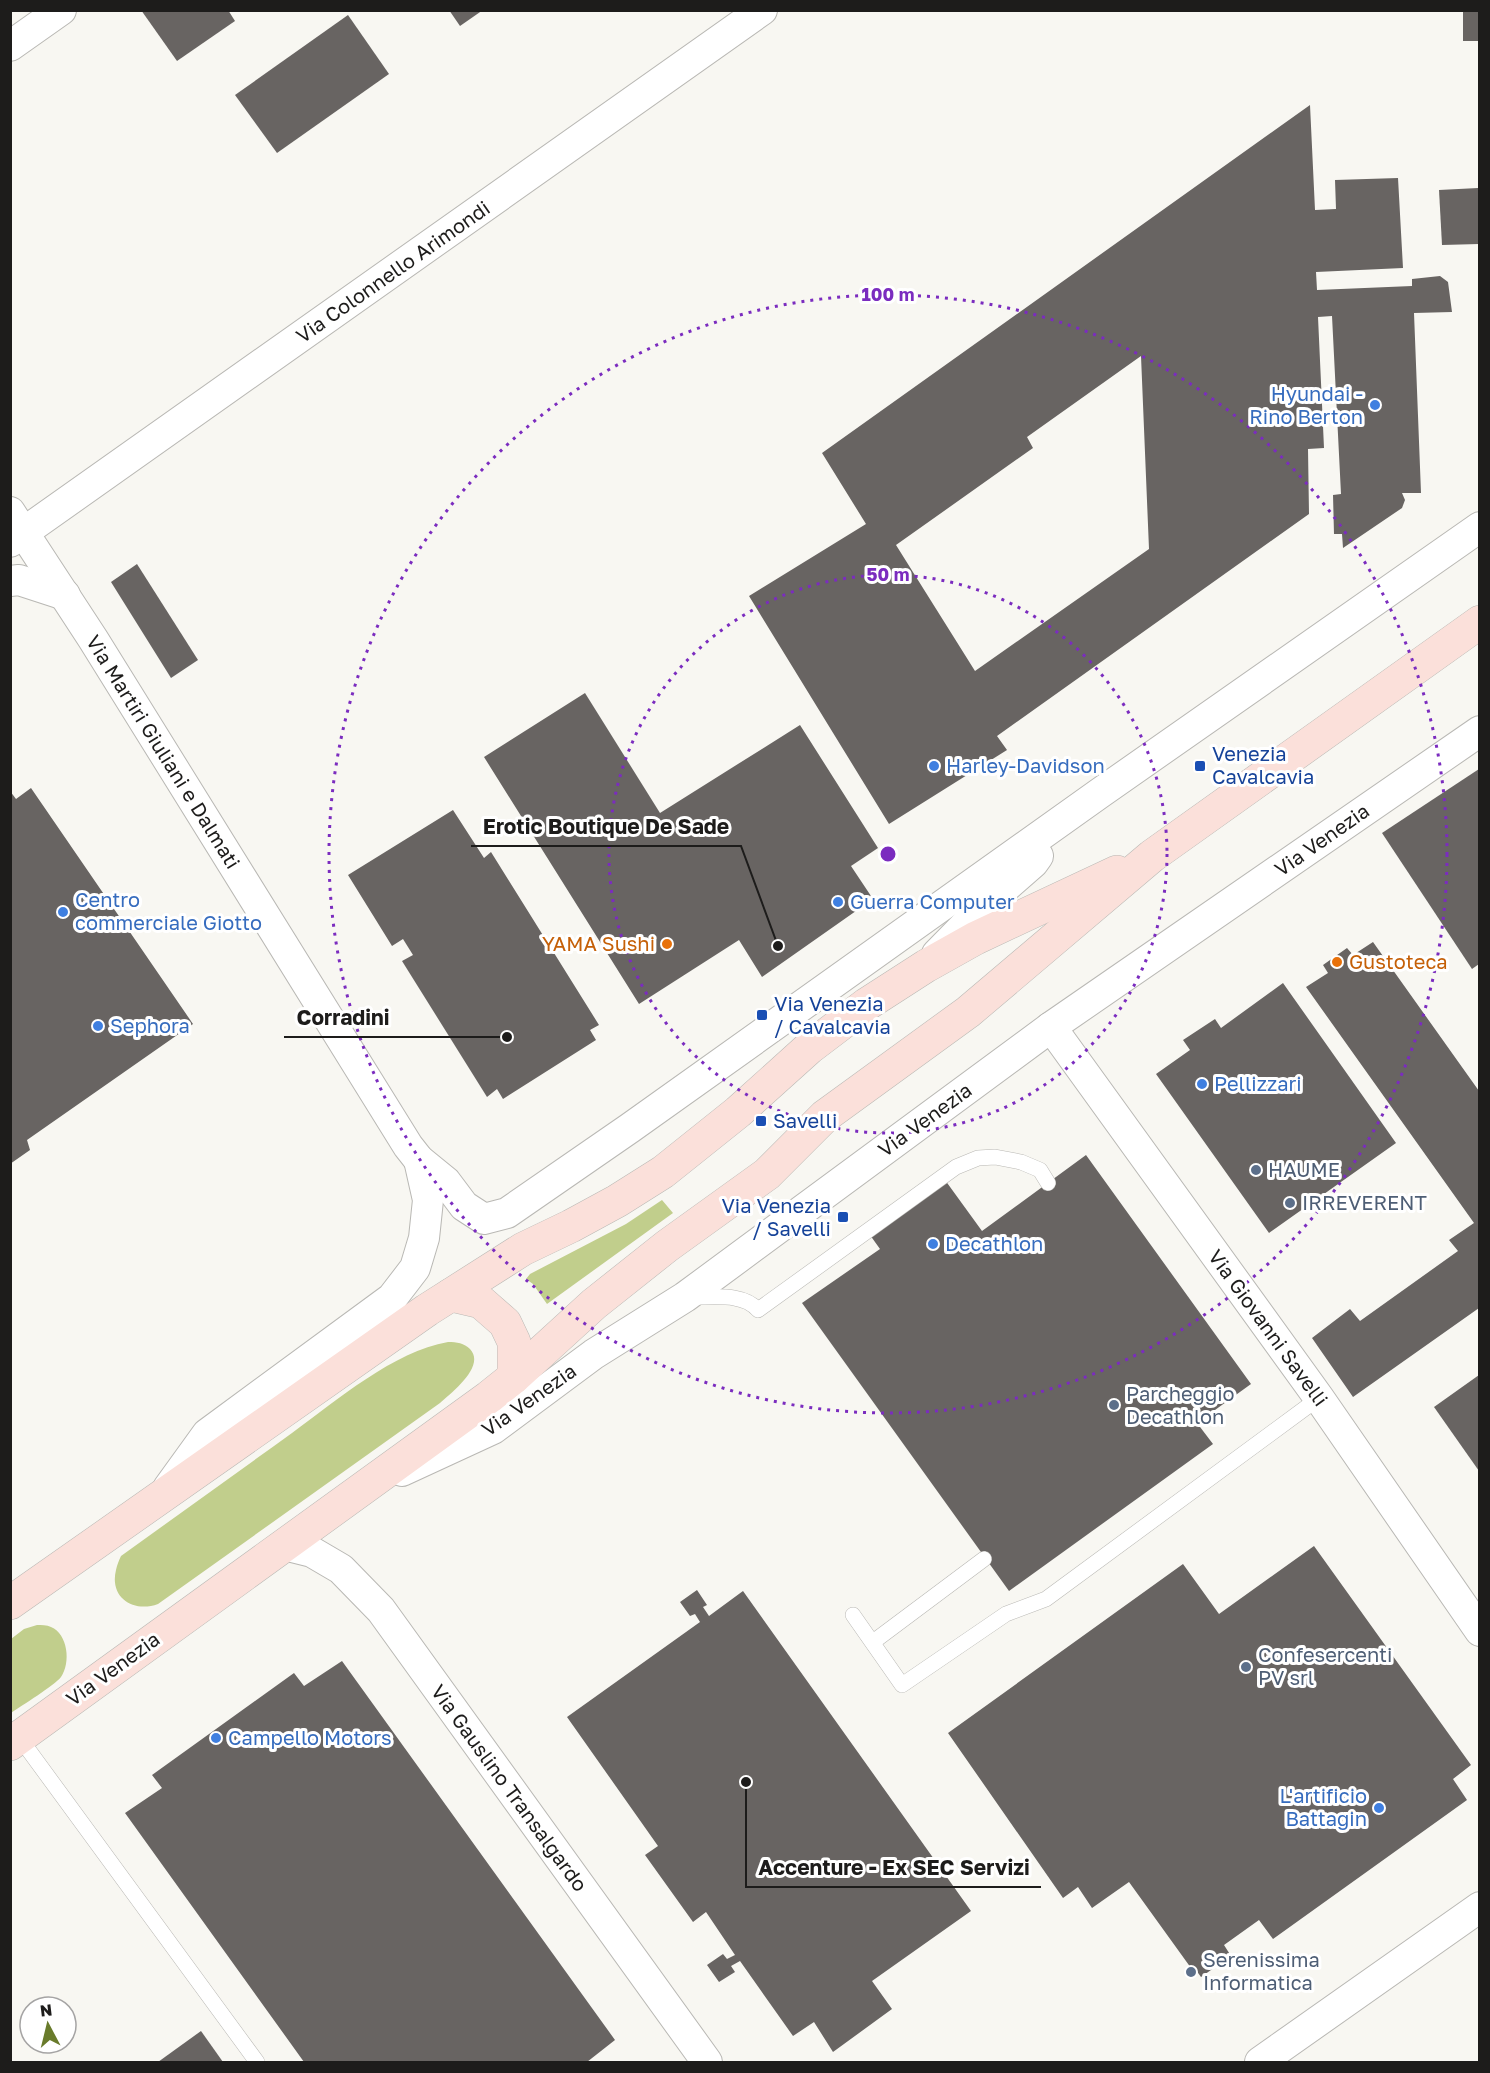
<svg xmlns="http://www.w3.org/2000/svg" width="1490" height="2073" font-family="'Golos Text',sans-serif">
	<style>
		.green { fill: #c1ce8c }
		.building { fill: #686462; fill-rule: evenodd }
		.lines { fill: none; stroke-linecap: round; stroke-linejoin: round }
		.service-casing { stroke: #b9b8b4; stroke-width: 16 }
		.minor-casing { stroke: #b9b8b4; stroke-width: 32 }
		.secondary-casing { stroke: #b9b8b4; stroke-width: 34 }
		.service { stroke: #fff; stroke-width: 15 }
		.minor { stroke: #fff; stroke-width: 30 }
		.secondary { stroke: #fbe0da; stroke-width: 33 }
		.ring { fill: none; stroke: #7b2cbf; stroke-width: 3; stroke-dasharray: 3 6 }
		.shop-dot { fill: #3f7fe0; stroke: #fff; stroke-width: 2 }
		.transit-dot { fill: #1a4fb4; stroke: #fff; stroke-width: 2 }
		.food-dot { fill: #e8710a; stroke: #fff; stroke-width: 2 }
		.service-dot { fill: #5c6f8a; stroke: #fff; stroke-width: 2 }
		.labels { text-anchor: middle; stroke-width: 6; stroke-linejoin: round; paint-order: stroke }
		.street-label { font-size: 20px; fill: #1d1c1b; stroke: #fff }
		.shop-label { font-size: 20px; fill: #366cbe; stroke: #fff; text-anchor: start }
		.transit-label { font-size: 20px; fill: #164399; stroke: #fff; text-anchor: start }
		.food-label { font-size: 20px; fill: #c56008; stroke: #fff; text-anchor: end }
		.service-label { font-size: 20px; fill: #4e5e75; stroke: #fff; text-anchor: start }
		.centre { fill: #7b2cbf; stroke: #fff; stroke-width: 3 }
		.ring-label { font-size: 18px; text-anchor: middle; font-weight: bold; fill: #7b2cbf; stroke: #fff; stroke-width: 6; stroke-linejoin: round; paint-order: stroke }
		.leader { fill: none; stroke: #1d1c1b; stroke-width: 2 }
		.callout-dot { fill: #1d1c1b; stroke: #fff; stroke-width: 2 }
		.callout-label { font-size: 21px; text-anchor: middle; font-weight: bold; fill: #1d1c1b; stroke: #fff; stroke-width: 6; stroke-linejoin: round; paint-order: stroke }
	</style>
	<rect width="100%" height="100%" fill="#f8f7f2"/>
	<g class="green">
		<path d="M 662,1200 L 673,1213 L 547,1304 L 533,1284 L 526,1279 L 530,1274 L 626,1224 Z"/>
		<path d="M 448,1342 C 457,1342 464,1343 470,1349 C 486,1366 452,1392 440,1403 L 158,1604 C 134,1613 109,1598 116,1570 C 117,1565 119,1560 121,1556 C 178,1515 235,1474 292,1433 C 336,1401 394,1351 448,1342 Z"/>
		<path d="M 37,1625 C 41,1625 47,1625 51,1627 C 68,1634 71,1663 61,1677 C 55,1685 21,1706 11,1713 L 11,1639 L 24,1629 Z"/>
	</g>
	<g class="building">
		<path d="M 141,10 L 228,10 L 235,21 L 177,61 Z"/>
		<path d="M 449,10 L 483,10 L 460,26 Z"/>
		<rect x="1463" y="10" width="16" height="31"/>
		<path d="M 348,15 L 389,74 L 277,153 L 235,95 Z"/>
		<path d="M 1310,105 L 1315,210 L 1336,209 L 1335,180 L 1398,178 L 1403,268 L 1316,272 L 1317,290 L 1412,286 L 1412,279 L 1440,276 L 1448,282 L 1452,312 L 1414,313 L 1421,493 L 1402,493 L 1405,500 L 1402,508 L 1343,548 L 1342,534 L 1334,534 L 1333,495 L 1341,494 L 1332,316 L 1318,317 L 1324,448 L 1308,449 L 1309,514 L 997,736 L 1007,750 L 889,824 L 749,596 L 866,524 L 822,453 ZM 1141,356 L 1149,549 L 975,671 L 896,545 L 1033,448 L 1027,437 Z"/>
		<path d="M 1478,188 L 1479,244 L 1442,245 L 1439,190 Z"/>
		<path d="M 137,564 L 198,660 L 171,678 L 111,582 Z"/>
		<path d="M 585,693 L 660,813 L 800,725 L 878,848 L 851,866 L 873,899 L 762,977 L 739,940 L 639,1004 L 484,757 Z"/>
		<path d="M 1479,769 L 1479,964 L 1472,969 L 1382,833 Z"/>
		<path d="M 31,788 L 193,1024 L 27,1140 L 30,1150 L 10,1164 L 10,791 L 16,799 Z"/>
		<path d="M 453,810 L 484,858 L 491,852 L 599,1025 L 590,1030 L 596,1040 L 503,1099 L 497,1089 L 487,1097 L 402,961 L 413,955 L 403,939 L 392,946 L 348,875 Z"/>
		<path d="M 1373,942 L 1479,1091 L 1479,1308 L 1353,1397 L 1312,1338 L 1350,1309 L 1360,1321 L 1458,1251 L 1449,1240 L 1474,1223 L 1306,987 L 1328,973 L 1323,965 L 1347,948 L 1353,955 Z"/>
		<path d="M 1283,983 L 1396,1143 L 1269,1233 L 1156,1074 L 1190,1050 L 1183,1040 L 1215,1019 L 1221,1028 Z"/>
		<path d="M 1086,1155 L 1251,1384 L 1197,1423 L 1213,1444 L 1009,1591 L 802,1303 L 880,1249 L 870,1235 L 945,1180 L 982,1231 Z"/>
		<path d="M 1479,1375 L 1479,1471 L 1434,1407 Z"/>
		<path d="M 1314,1546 L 1471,1765 L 1453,1779 L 1467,1800 L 1273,1939 L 1259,1920 L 1224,1945 L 1231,1956 L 1201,1977 L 1193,1966 L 1191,1968 L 1129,1882 L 1092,1908 L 1078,1887 L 1063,1898 L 948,1733 L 1183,1564 L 1219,1614 Z"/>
		<path d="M 697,1590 L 707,1605 L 703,1607 L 709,1616 L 743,1591 L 971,1911 L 872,1981 L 892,2009 L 833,2052 L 814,2022 L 793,2036 L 740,1961 L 731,1966 L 735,1972 L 719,1982 L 707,1965 L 723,1954 L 727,1959 L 735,1955 L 706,1912 L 693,1922 L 645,1855 L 658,1846 L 567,1717 L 700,1622 L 695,1614 L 690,1616 L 680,1602 Z"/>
		<path d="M 342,1661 L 615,2040 L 587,2062 L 304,2062 L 125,1813 L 162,1788 L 152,1775 L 294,1673 L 304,1686 Z"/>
		<path d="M 201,2031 L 223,2062 L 158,2062 Z"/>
	</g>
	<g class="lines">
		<g class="service-casing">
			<g id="service">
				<path d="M 690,1297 C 712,1298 743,1292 758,1310 L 956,1167 L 978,1158 L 995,1157 L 1021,1162 L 1040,1170 L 1048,1183"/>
				<path d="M 853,1615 L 902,1685 L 1006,1614 L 1046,1599 L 1319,1398"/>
				<path d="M 873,1642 L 984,1559"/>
				<path d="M 19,1737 L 257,2062"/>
			</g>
		</g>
		<g class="minor-casing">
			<g id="minor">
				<path d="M 10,46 L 61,10"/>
				<path d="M 10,512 L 93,639 L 408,1146 L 419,1160 L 446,1182 L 464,1206 L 484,1219 L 507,1213 L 630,1128 L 1100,793 L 1480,527"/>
				<path d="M 10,542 L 762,10"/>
				<path d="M 10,581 L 19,580 L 65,595"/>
				<path d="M 937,954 L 987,903 L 1033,863 L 1038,856"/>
				<path d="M 1051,1027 L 1319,1398 L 1480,1631"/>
				<path d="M 402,1471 L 493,1429 L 594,1354 L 685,1297 L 1051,1027 L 1480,731"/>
				<path d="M 168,1488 L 207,1434 L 392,1298 L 415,1268 L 424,1238 L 428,1200 L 419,1160"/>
				<path d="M 284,1545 L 312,1552 L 341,1569 L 381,1610 L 707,2062"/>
				<path d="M 1260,2062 L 1480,1907"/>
			</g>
		</g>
		<g class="secondary-casing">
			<g id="secondary">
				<path d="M 451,1295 L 481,1302 L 505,1323 L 514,1342 L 514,1377"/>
				<path d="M 10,1603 L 427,1310 L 523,1249 L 571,1226 L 617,1201 L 663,1172 L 738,1112 L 809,1048 L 867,1004 L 926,966 L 976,938 L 1117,872"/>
				<path d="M 10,1744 L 489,1397 L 514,1377 L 594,1304 L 667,1246 L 767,1174 L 825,1116 L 968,1012 L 1152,856 L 1480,622"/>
			</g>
		</g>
		<use href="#service" class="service"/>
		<use href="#minor" class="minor"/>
		<use href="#secondary" class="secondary"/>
	</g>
	<g class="ring">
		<circle cx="888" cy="854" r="279"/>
		<circle cx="888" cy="854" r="559"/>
	</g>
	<g class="shop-dot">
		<circle cx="1375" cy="405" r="6"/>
		<circle cx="934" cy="766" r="6"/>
		<circle cx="838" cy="902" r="6"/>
		<circle cx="63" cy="912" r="6"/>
		<circle cx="98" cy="1026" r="6"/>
		<circle cx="1202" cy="1084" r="6"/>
		<circle cx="933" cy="1244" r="6"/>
		<circle cx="216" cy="1738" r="6"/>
		<circle cx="1379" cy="1808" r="6"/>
	</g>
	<g class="transit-dot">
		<rect x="1194" y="760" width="12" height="12" rx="3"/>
		<rect x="756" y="1009" width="12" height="12" rx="3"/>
		<rect x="755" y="1115" width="12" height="12" rx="3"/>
		<rect x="837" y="1211" width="12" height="12" rx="3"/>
	</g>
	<g class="food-dot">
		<circle cx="667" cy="944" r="6"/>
		<circle cx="1337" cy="962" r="6"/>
	</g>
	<g class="service-dot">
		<circle cx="1256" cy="1170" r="6"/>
		<circle cx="1290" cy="1203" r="6"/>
		<circle cx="1114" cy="1405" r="6"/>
		<circle cx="1246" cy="1667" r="6"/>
		<circle cx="1191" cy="1972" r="6"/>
	</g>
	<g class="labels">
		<g class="street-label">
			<text transform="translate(393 272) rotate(-35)" y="7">Via Colonnello Arimondi</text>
			<text transform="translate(163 752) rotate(58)" y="7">Via Martiri Giuliani e Dalmati</text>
			<text transform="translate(1322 840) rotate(-35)" y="7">Via Venezia</text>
			<text transform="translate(925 1120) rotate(-36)" y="7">Via Venezia</text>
			<text transform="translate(1268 1328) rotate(54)" y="7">Via Giovanni Savelli</text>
			<text transform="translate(529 1400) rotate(-35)" y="7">Via Venezia</text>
			<text transform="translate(113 1669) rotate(-36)" y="7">Via Venezia</text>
			<text transform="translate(509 1788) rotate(54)" y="7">Via Gauslino Transalgardo</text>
		</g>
		<g class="shop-label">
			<text x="1363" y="401" text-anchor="end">Hyundai -<tspan x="1363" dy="23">Rino Berton</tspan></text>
			<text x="946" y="773">Harley-Davidson</text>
			<text x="75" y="907">Centro<tspan x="75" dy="23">commerciale Giotto</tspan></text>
			<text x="850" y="909">Guerra Computer</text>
			<text x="110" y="1033">Sephora</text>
			<text x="1214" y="1091">Pellizzari</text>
			<text x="945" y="1251">Decathlon</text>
			<text x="228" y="1745">Campello Motors</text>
			<text x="1367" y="1803" text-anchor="end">L'artificio<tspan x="1367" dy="23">Battagin</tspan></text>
		</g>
		<g class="transit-label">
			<text x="1212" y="761">Venezia<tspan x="1212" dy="23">Cavalcavia</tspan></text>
			<text x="774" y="1011">Via Venezia<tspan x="774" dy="23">/ Cavalcavia</tspan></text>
			<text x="773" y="1128">Savelli</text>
			<text x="831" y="1213" text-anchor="end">Via Venezia<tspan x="831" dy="23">/ Savelli</tspan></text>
		</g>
		<g class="food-label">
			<text x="655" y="951">YAMA Sushi</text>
			<text x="1349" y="969" text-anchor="start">Gustoteca</text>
		</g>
		<g class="service-label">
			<text x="1268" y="1177">HAUME</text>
			<text x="1302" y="1210">IRREVERENT</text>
			<text x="1126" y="1401">Parcheggio<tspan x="1126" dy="23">Decathlon</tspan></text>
			<text x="1258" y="1662">Confesercenti<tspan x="1258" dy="23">PV srl</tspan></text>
			<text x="1203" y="1967">Serenissima<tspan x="1203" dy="23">Informatica</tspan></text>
		</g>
	</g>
	<circle cx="888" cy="854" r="9" class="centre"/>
	<g class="ring-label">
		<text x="888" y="301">100 m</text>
		<text x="888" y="581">50 m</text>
	</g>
	<path class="leader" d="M778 946L741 846H471M507 1037L401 1037H284M746 1782L746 1887H1041"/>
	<g class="callout-dot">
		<circle cx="778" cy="946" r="6"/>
		<circle cx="507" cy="1037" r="6"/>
		<circle cx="746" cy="1782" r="6"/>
	</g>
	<g class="callout-label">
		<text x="606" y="834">Erotic Boutique De Sade</text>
		<text x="343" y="1025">Corradini</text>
		<text x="894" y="1875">Accenture - Ex SEC Servizi</text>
	</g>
	<rect width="1490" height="2073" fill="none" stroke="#1d1c1b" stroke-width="24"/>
	<g transform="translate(48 2025) rotate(353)"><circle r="28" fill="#ffffff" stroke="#a5a4a4" stroke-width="1.5"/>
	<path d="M0-4.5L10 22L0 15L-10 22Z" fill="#697b2b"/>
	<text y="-9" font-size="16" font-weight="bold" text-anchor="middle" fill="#1d1c1b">N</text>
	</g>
</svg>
